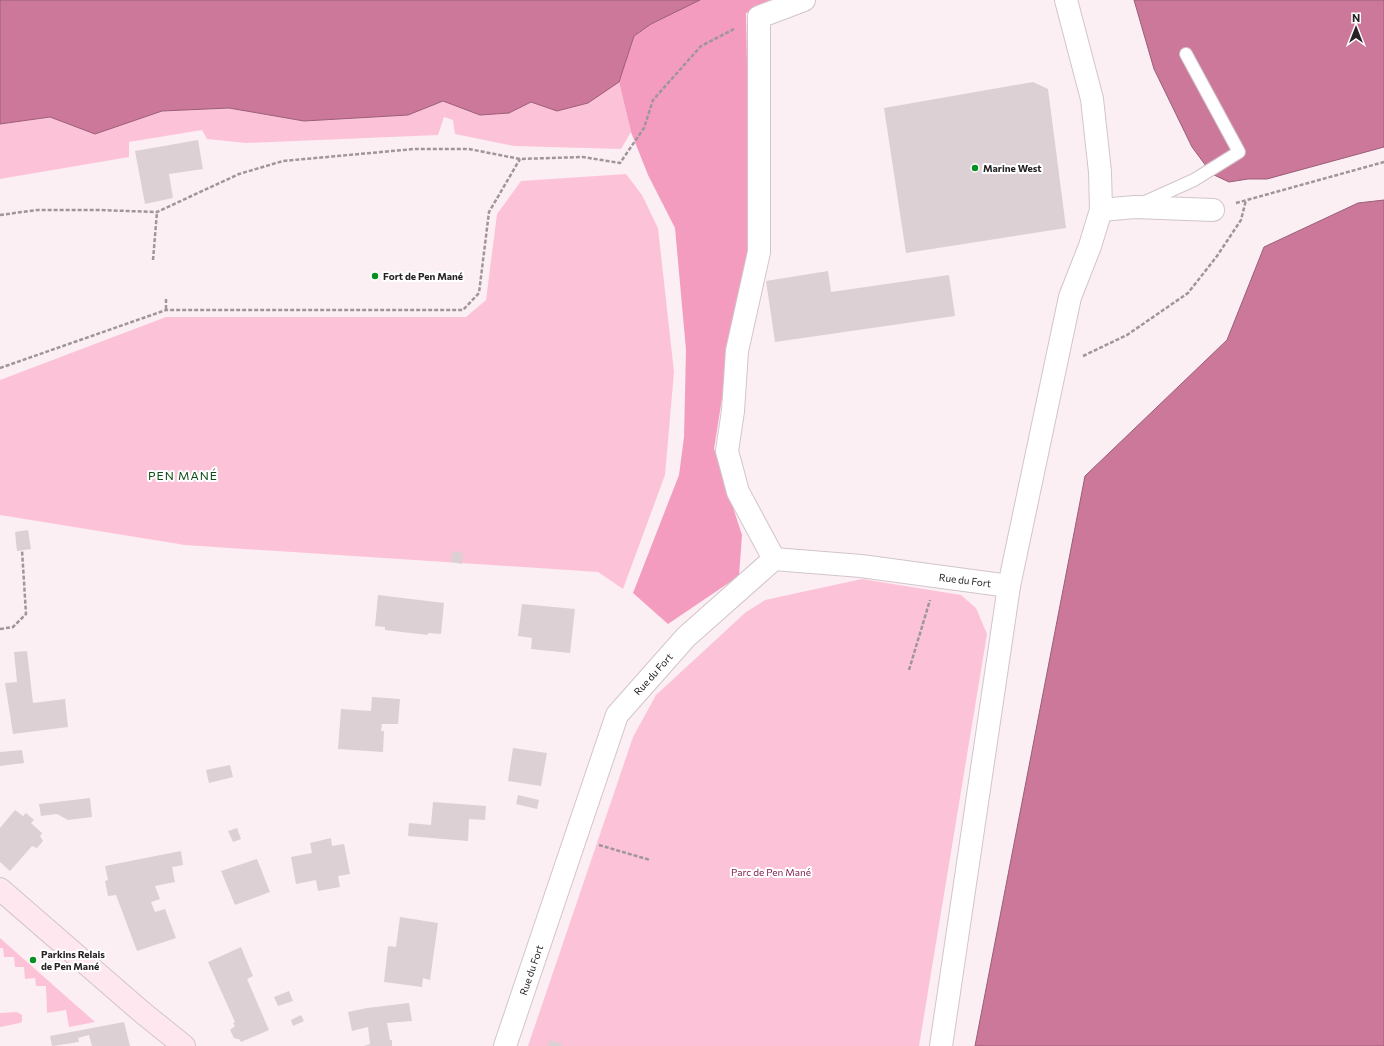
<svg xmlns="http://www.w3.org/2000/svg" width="1384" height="1046" font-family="Commissioner,sans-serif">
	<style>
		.green { fill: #fcc3d8 }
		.forest { fill: #f49cbf }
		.water { fill: #cc789a; stroke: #9a5e76 }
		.building { fill: #dcd0d4 }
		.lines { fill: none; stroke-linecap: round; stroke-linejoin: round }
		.lane-casing { stroke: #d2c5ca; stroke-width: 14 }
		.street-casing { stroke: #d2c5ca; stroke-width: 24 }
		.secondary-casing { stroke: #d2c5ca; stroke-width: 24 }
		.path { stroke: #9f9699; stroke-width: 2.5; stroke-dasharray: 4 2; stroke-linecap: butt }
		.lane { stroke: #fff; stroke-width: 12 }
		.street { stroke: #fff; stroke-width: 22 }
		.secondary { stroke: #fee7ef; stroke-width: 22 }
		.poi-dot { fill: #069022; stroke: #fff; stroke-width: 1.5 }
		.labels { text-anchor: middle; stroke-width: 4; stroke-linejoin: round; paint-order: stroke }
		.poi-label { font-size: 10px; font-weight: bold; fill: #262223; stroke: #fff; text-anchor: start }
		.street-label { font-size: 10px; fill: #262223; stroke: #fff }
		.park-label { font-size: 10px; fill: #7f1a4e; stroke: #fff }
		.quarter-label { font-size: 12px; letter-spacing: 1px; fill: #124a17; stroke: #fff }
	</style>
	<rect width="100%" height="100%" fill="#fceff4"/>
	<g class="green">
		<path d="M 619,82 L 631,132 L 621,149 L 514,146 L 455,134 L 453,120 L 444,117 L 438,135 L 246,143 L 207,139 L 202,130 L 129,142 L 129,157 L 0,179 L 0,124 L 50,117 L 95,134 L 162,111 L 229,108 L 304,121 L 408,115 L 443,101 L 480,115 L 509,113 L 531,102 L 557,111 L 588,103 Z"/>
		<path d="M 626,174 L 642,195 L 658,228 L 674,372 L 665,475 L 623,589 L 598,572 L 185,545 L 0,515 L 0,380 L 166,317 L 466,317 L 486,300 L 497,214 L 521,181 Z"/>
		<path d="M 862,579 L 961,595 L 976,608 L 987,634 L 919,1046 L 528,1046 L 633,737 L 656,695 L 746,612 L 765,600 Z"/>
		<path d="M 0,938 L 95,1022 L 69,1027 L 66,1010 L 47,1013 L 46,986 L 36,986 L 35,978 L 25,979 L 24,967 L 15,967 L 14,957 L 4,957 L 3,948 L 0,948 Z"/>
		<path d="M 17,1012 L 22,1015 L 22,1021 L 20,1023 L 0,1027 L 0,1013 Z"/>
	</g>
	<path class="forest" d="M 700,0 L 782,0 L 746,13 L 751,267 L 730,348 L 714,449 L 742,535 L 739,576 L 668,624 L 633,593 L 679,475 L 684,437 L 686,350 L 675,228 L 648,175 L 631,132 L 619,82 L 634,36 L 651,24 Z"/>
	<g class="water">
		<path d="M 0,0 L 700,0 L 651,24 L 634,36 L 619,82 L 588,103 L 557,111 L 531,102 L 509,113 L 480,115 L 443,101 L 408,115 L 304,121 L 229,108 L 162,111 L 95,134 L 50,117 L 0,124 Z"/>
		<path d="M 1134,0 L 1384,0 L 1384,147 L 1267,179 L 1248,179 L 1229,182 L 1212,174 L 1192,147 L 1154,69 Z"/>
		<path d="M 1384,200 L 1384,1046 L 975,1046 L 1085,476 L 1227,340 L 1264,247 L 1358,203 Z"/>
	</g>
	<g class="building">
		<path d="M 1033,82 L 1048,89 L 1066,228 L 906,253 L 884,108 Z"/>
		<path d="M 198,140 L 203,169 L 169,174 L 173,198 L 145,204 L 135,151 Z"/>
		<path d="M 828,271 L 831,292 L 949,275 L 955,316 L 775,342 L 766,281 Z"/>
		<path d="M 28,530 L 31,549 L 17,551 L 15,532 Z"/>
		<path d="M 452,551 L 463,553 L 462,564 L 451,562 Z"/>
		<path d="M 378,595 L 444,603 L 441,634 L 428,633 L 428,635 L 385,630 L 385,627 L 375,626 Z"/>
		<path d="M 522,604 L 575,609 L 570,653 L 531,649 L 532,638 L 518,636 Z"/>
		<path d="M 27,651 L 33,703 L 65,699 L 68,727 L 13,734 L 5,683 L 17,682 L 14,652 Z"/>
		<path d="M 372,697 L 400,699 L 398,724 L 382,724 L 381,731 L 384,731 L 383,752 L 338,749 L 341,709 L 371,711 Z"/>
		<path d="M 513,748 L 547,753 L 541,786 L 508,781 Z"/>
		<path d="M 22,750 L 24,763 L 0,766 L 0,752 Z"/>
		<path d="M 230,765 L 233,777 L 209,783 L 206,770 Z"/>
		<path d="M 518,795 L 539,800 L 537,809 L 516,804 Z"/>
		<path d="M 90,798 L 92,817 L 68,820 L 57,814 L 41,816 L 39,804 Z"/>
		<path d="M 433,802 L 486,806 L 485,820 L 469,819 L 468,841 L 408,836 L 409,823 L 431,825 Z"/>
		<path d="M 15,810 L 23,816 L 26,813 L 34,820 L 31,823 L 42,833 L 40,836 L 43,841 L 37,848 L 32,846 L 10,871 L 0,862 L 0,828 Z"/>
		<path d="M 237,828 L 241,839 L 233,842 L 228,831 Z"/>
		<path d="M 331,838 L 332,846 L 344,844 L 350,874 L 338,876 L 340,887 L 318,891 L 316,880 L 296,884 L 291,857 L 312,853 L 310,843 Z"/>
		<path d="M 181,851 L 183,865 L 172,867 L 175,882 L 155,886 L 160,899 L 151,902 L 155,912 L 165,909 L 176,938 L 137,951 L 116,895 L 108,896 L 105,881 L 108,880 L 105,866 Z"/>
		<path d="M 257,859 L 270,892 L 235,905 L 221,871 Z"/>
		<path d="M 400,917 L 438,923 L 430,980 L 423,978 L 422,987 L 384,982 L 388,946 L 396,947 Z"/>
		<path d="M 241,947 L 253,976 L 247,979 L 269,1030 L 241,1042 L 239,1039 L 237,1039 L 234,1038 L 230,1030 L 235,1026 L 233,1023 L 235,1022 L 208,962 Z"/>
		<path d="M 289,991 L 293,1001 L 278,1006 L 274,997 Z"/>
		<path d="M 409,1003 L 412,1021 L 387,1023 L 390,1040 L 392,1040 L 392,1046 L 364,1046 L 370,1044 L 368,1027 L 352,1031 L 348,1012 L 367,1008 Z"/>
		<path d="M 301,1015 L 304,1021 L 293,1026 L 291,1020 Z"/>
		<path d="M 124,1022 L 130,1046 L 92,1046 L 89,1035 L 78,1038 L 79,1042 L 52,1046 L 50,1036 Z"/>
		<path d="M 550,1040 L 563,1044 L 562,1046 L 548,1046 Z"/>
	</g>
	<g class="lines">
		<g class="lane-casing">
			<path id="lane" d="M 1143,203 L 1194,180 L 1239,152 L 1186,54"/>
		</g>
		<g class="street-casing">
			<g id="street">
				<path d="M 1101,210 L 1135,207 L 1213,210"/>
				<path d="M 774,559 L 738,492 L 727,451 L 733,411 L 737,351 L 759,252 L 759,17 L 804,0"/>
				<path d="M 505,1046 L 617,715 L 686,637 L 774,559 L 861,566 L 1009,586"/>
				<path d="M 941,1046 L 1009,586 L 1070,297 L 1090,246 L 1101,210 L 1100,172 L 1092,99 L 1066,0"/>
			</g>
		</g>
		<g class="secondary-casing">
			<path id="secondary" d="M 0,889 L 143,1013 L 184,1046"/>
		</g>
		<g class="path">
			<path d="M 1236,203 L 1384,162"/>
			<path d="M 0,215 L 37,210 L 98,210 L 157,212 L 239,174 L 283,161 L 414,149 L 469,149 L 520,159 L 583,157 L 620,163 L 644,128 L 653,100 L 701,46 L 734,29"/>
			<path d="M 153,260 L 157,212"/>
			<path d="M 166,299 L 166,310"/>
			<path d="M 1083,356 L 1127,335 L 1188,293 L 1217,256 L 1241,220 L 1246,200"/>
			<path d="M 0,368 L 166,310 L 463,310 L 479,293 L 489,212 L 520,159"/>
			<path d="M 0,629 L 13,627 L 26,614 L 22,550"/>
			<path d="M 909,670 L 930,600"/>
			<path d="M 599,845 L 650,860"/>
		</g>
		<use href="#lane" class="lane"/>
		<use href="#street" class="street"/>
		<use href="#secondary" class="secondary"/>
	</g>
	<g class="poi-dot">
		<circle cx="975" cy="168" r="4"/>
		<circle cx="375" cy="276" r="4"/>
		<circle cx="33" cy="960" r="4"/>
	</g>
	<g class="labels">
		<g class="poi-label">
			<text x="983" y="172">Marine West</text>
			<text x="383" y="280">Fort de Pen Mané</text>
			<text x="41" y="958">Parkins Relais<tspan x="41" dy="12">de Pen Mané</tspan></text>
		</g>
		<g class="street-label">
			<text transform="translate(965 580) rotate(7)" y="4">Rue du Fort</text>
			<text transform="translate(653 674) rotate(-48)" y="4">Rue du Fort</text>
			<text transform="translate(531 970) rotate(-71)" y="4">Rue du Fort</text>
		</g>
		<g class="park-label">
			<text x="771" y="876">Parc de Pen Mané</text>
		</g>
		<g class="quarter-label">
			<text x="183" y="480">PEN MANÉ</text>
		</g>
	</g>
	<g transform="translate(1356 28)" stroke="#ffffff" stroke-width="3" paint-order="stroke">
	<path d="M0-3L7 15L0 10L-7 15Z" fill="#262223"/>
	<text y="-6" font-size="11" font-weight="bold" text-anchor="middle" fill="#262223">N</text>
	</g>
</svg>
